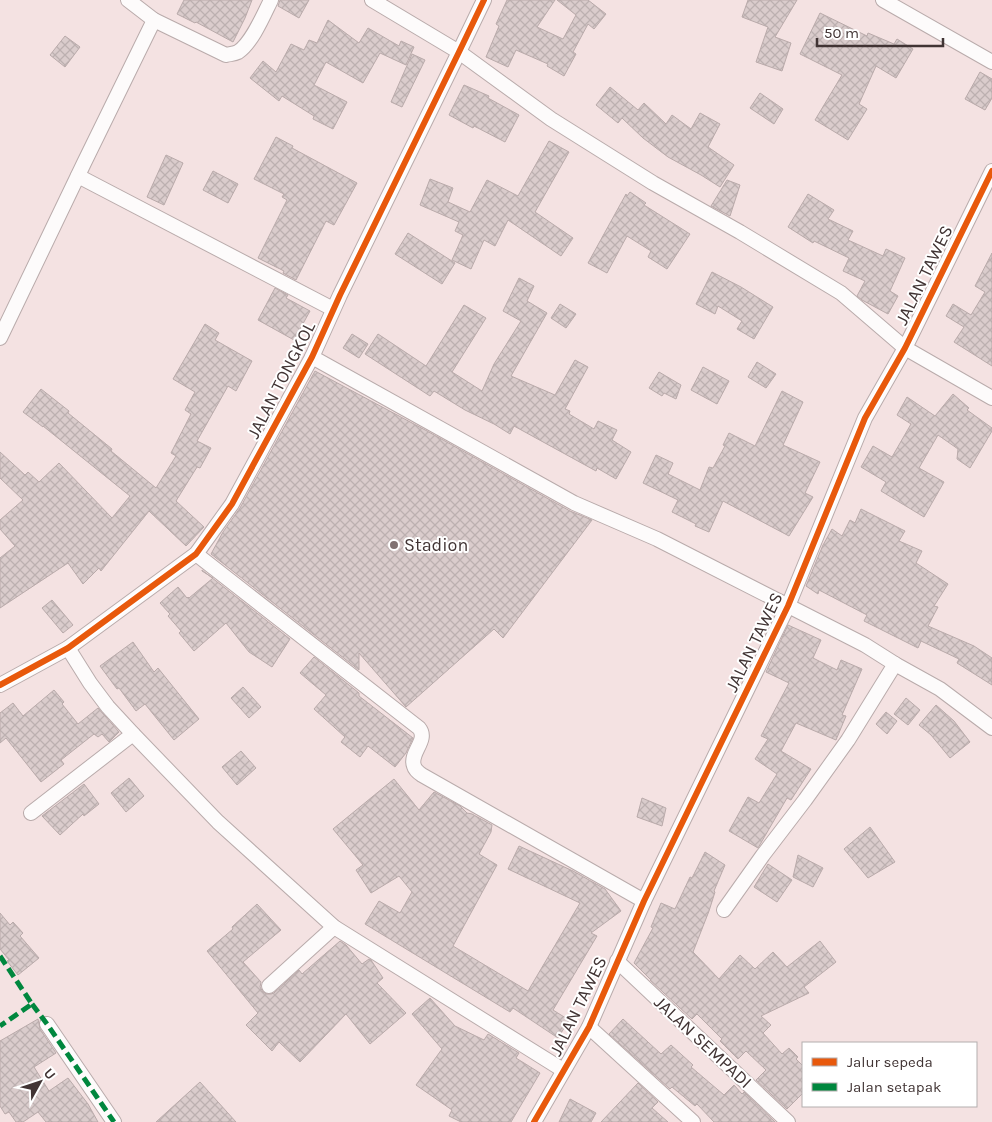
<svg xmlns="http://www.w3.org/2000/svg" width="992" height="1122" font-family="Karla,sans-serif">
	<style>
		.building { fill: url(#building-cross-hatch); stroke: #b9aaaa }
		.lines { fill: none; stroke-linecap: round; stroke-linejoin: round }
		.minor-casing { stroke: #b9abab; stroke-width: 16 }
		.minor { stroke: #fdfbfb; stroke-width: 14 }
		.quiet { stroke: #00873e; stroke-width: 5; stroke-dasharray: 10 5; stroke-linecap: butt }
		.cycleway-casing { stroke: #fff; stroke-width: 9 }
		.cycleway { stroke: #e8590c; stroke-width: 6 }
		.poi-dot { fill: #807171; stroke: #fff; stroke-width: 2 }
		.labels { text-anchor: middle; stroke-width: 4; stroke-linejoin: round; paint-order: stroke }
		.street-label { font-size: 18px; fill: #413434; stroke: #fff }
		.poi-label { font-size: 18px; fill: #413434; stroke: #fff; text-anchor: start }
	</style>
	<defs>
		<pattern id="building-cross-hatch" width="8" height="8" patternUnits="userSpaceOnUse" patternTransform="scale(1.25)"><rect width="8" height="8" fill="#dacccc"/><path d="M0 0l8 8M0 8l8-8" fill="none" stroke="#bcb0b0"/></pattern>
	</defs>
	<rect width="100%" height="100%" fill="#f4e2e2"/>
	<g class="building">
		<path d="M 184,0 L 252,0 L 245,18 L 233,42 L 196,22 L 195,23 L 177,14 Z"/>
		<path d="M 280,0 L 309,0 L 299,18 L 278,6 Z"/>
		<path d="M 507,0 L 555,0 L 537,27 L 563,39 L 576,15 L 557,0 L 588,0 L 606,14 L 594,29 L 588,24 L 573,52 L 576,54 L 564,76 L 547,66 L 548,64 L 516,50 L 508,67 L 486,57 L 499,26 L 496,24 Z"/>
		<path d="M 748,0 L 797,0 L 775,37 L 791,43 L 782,71 L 756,62 L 768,27 L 742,17 Z"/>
		<path d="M 820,13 L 867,36 L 868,33 L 894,44 L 897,39 L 913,49 L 896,78 L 876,66 L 859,104 L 867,109 L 848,140 L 815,120 L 842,75 L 800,54 Z"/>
		<path d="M 328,20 L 359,43 L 368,28 L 399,46 L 401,41 L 414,47 L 406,65 L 380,53 L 363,83 L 326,62 L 314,85 L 347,102 L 333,129 L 313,119 L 314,116 L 282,96 L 279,101 L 250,78 L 263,61 L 276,72 L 291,44 L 304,50 L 309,40 L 317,43 Z"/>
		<path d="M 65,36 L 80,47 L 65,67 L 50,55 Z"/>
		<path d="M 412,54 L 425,60 L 402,107 L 391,102 Z"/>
		<path d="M 980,72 L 992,79 L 992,98 L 985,110 L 965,99 Z"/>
		<path d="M 464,85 L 489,96 L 488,98 L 519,115 L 505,142 L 474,126 L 473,128 L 449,115 Z"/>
		<path d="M 610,87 L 638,110 L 644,103 L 666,124 L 672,115 L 691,129 L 700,113 L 720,124 L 708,147 L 734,165 L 720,187 L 701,175 L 668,157 L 643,138 L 622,118 L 618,123 L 596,105 Z"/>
		<path d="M 760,93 L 783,109 L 774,124 L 750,108 Z"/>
		<path d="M 276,137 L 293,146 L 292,148 L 357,183 L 334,225 L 326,221 L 296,280 L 283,273 L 284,271 L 258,258 L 287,200 L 282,197 L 284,194 L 254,179 Z"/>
		<path d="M 549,141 L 569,152 L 535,212 L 573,238 L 561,256 L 508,220 L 495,246 L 484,240 L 471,269 L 452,260 L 463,235 L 455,231 L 459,222 L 420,205 L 430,179 L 453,188 L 448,202 L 470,212 L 487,180 L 518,196 Z"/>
		<path d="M 166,155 L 183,163 L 164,205 L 147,197 Z"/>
		<path d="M 213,171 L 238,184 L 228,203 L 203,190 Z"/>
		<path d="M 727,180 L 740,185 L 730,216 L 711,206 Z"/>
		<path d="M 630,192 L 646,203 L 644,205 L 690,234 L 667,269 L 648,257 L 651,251 L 627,236 L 607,273 L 588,263 L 626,194 L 627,196 Z"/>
		<path d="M 808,194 L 834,210 L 828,219 L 853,231 L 848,240 L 883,256 L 886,249 L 905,258 L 890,291 L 898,296 L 888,314 L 862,300 L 857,296 L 865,281 L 843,271 L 849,258 L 814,241 L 813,243 L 788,227 Z"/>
		<path d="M 408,233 L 455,263 L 442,284 L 395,254 Z"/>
		<path d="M 992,253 L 992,366 L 954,342 L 964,327 L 946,316 L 953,304 L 971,315 L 985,292 L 975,286 Z"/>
		<path d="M 712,272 L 741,287 L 773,307 L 754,339 L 737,329 L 742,321 L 718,306 L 715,314 L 696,304 Z"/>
		<path d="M 519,278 L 534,286 L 527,301 L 547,313 L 511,376 L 555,395 L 575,360 L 588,367 L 565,409 L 570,411 L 569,414 L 594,429 L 598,421 L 617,430 L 612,440 L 631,452 L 616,479 L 597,468 L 596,471 L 514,426 L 510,434 L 494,424 L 465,410 L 434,391 L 430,396 L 365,354 L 378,334 L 426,366 L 464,305 L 486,318 L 452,372 L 482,391 L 494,364 L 521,321 L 503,311 Z"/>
		<path d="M 275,288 L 288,295 L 286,298 L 310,311 L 294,340 L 258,320 Z"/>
		<path d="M 560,304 L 576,314 L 566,328 L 551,318 Z"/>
		<path d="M 205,324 L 219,333 L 215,340 L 252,361 L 236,391 L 228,386 L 197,441 L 211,448 L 200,468 L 197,467 L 176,501 L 204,527 L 186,546 L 149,511 L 101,571 L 99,568 L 83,584 L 68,563 L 0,608 L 0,558 L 15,546 L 0,529 L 0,520 L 23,500 L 0,478 L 0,452 L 25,475 L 28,472 L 39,482 L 59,463 L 112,518 L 130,496 L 43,426 L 43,427 L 23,412 L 41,389 L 69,411 L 68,413 L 112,449 L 111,451 L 156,488 L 176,456 L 171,453 L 191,414 L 185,410 L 195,392 L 173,379 Z"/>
		<path d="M 352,334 L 368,344 L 359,358 L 343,348 Z"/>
		<path d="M 757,362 L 776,374 L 766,388 L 748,377 Z"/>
		<path d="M 703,367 L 729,381 L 717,404 L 691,390 Z"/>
		<path d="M 315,371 L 427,431 L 570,511 L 592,520 L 503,638 L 494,629 L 406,707 L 359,653 L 359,670 L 211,554 L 223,532 L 240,508 Z"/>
		<path d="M 659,372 L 681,385 L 676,399 L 664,393 L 662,396 L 649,388 Z"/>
		<path d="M 782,391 L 803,402 L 783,445 L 820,462 L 805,493 L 813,497 L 789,536 L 723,501 L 709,532 L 695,526 L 696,524 L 672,512 L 678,500 L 643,483 L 656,455 L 673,463 L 668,474 L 700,490 L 709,467 L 713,468 L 725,446 L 723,445 L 729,433 L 755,446 Z"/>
		<path d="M 953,394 L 969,408 L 967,410 L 992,428 L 992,431 L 970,468 L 957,459 L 958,449 L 938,435 L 919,468 L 944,482 L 924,517 L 881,491 L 886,482 L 861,467 L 873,446 L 892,457 L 911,424 L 897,415 L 907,397 L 935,416 Z"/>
		<path d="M 861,509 L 905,531 L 899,541 L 922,551 L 916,563 L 948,584 L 934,606 L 938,607 L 928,626 L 974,646 L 992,658 L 992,685 L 957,663 L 959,659 L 921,641 L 918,648 L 864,621 L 867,615 L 819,590 L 818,594 L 806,586 L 823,545 L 832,529 L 842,536 L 850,520 L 855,523 Z"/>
		<path d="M 202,570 L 290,639 L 272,667 L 249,652 L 226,623 L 194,651 L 179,633 L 181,631 L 168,616 L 170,614 L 160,603 L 178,587 L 187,598 L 188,597 L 189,598 L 213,578 L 202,571 Z"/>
		<path d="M 52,600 L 73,625 L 63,633 L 42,608 Z"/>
		<path d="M 788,625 L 821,640 L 813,658 L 837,670 L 841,660 L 862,669 L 842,715 L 846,716 L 836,740 L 796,723 L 781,751 L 811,769 L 791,800 L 787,798 L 758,848 L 729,831 L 748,797 L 759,803 L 777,774 L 755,759 L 768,739 L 761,736 L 789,683 L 766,672 Z"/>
		<path d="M 133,642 L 154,672 L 158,668 L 199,719 L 174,740 L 145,704 L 136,711 L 119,688 L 117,689 L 100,666 Z"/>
		<path d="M 314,657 L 359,693 L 359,696 L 413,738 L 406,753 L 395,767 L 368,746 L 360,757 L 341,742 L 345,737 L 314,709 L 326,695 L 300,673 Z"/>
		<path d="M 243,687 L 261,707 L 249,718 L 231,698 Z"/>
		<path d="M 54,690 L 64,702 L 62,704 L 78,724 L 98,708 L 119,732 L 109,742 L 102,734 L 98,737 L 94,734 L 61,760 L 64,764 L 41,782 L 6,738 L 0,743 L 0,713 L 13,703 L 23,716 Z"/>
		<path d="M 906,698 L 920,710 L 908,725 L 894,714 Z"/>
		<path d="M 936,705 L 954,721 L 970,742 L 950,758 L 931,735 L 919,725 Z"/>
		<path d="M 886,712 L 897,721 L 887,734 L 876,724 Z"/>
		<path d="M 241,751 L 256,768 L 237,785 L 222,767 Z"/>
		<path d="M 129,778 L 144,796 L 126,812 L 111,793 Z"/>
		<path d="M 394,779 L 419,810 L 434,792 L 460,806 L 467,813 L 472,814 L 492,825 L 491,832 L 479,854 L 497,865 L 453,946 L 528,991 L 580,903 L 508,869 L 519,846 L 573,871 L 605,889 L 621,911 L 591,933 L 597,936 L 553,1010 L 569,1020 L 558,1038 L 513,1008 L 510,1012 L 365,924 L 379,901 L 400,913 L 412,892 L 399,876 L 371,893 L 356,870 L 363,865 L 333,829 Z"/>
		<path d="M 84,784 L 99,804 L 84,816 L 83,814 L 60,835 L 42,816 Z"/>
		<path d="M 642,798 L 666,808 L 662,826 L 637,817 Z"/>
		<path d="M 870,827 L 895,862 L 868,878 L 844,849 Z"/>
		<path d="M 705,852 L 725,865 L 714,891 L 715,892 L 709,911 L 693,952 L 719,979 L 740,955 L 755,969 L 773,952 L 787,967 L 820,941 L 836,962 L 804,987 L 809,993 L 761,1016 L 771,1025 L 763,1033 L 782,1054 L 789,1048 L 798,1057 L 796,1059 L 803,1066 L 803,1093 L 787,1109 L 756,1080 L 766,1070 L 746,1051 L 738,1059 L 720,1041 L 722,1039 L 697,1014 L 692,1019 L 650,980 L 651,980 L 634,963 L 653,928 L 651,927 L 661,903 L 675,909 L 690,877 L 692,878 Z"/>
		<path d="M 798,855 L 823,868 L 813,887 L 793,877 Z"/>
		<path d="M 768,864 L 792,880 L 777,902 L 754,887 Z"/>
		<path d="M 257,904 L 281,930 L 243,962 L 261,982 L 260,987 L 263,992 L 267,994 L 271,994 L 274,993 L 299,970 L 302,974 L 340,941 L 346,945 L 362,964 L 369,959 L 371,960 L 383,978 L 377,983 L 406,1013 L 370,1044 L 346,1014 L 300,1062 L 279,1042 L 272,1051 L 246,1025 L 258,1013 L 207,951 L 233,929 L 232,927 Z"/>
		<path d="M 0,913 L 10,925 L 13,922 L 23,933 L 20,936 L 39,958 L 18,975 L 7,961 L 9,960 L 0,949 Z"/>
		<path d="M 430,998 L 455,1026 L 484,1040 L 488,1034 L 519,1053 L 516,1058 L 540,1073 L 511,1122 L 461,1122 L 449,1116 L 452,1110 L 416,1085 L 442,1049 L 412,1014 Z"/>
		<path d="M 38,1019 L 40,1029 L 56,1053 L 34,1067 L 49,1091 L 68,1078 L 88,1104 L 98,1122 L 46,1122 L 38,1112 L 23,1122 L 16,1122 L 9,1112 L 5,1114 L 0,1106 L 0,1041 Z"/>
		<path d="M 623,1019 L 661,1054 L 671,1045 L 693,1065 L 691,1067 L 724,1095 L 734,1085 L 742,1094 L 744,1092 L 775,1122 L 714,1122 L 697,1104 L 695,1106 L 672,1087 L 670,1089 L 609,1034 Z"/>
		<path d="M 200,1082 L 236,1122 L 156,1122 Z"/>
		<path d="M 638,1083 L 658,1102 L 652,1108 L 668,1122 L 601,1122 Z"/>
		<path d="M 570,1099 L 596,1113 L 591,1122 L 559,1122 Z"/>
	</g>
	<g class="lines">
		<g class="minor-casing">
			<g id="minor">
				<path d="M 128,0 L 154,20 L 226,55 C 230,54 234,54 238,52 C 252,43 264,14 271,0"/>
				<path d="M 372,0 L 459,52 L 551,119 L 653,183 L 740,232 L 841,293 L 905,348 L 992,398"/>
				<path d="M 883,0 L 992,62"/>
				<path d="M 78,176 L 333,309"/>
				<path d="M 0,338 L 84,163 L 154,20"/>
				<path d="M 312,357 L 574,503 L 657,539 L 865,645 L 895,664 L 940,689 L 992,728"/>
				<path d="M 196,554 L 419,728 C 429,740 409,753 414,766 C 415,770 419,773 422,775 L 644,901"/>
				<path d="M 68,648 L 90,683 L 108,707 L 133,734 L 218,822 L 334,927 L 563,1070"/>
				<path d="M 0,685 L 68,648 L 196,554 L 232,504 L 312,357 L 340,295 L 459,52 L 484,0"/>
				<path d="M 31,813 L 133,734"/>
				<path d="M 724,910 L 763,855 L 805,800 L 848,740 L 895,664"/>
				<path d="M 617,961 L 788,1122"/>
				<path d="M 269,986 L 334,927"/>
				<path d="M 47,1024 L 114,1122"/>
				<path d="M 589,1027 L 693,1122"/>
				<path d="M 534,1122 L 589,1027 L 644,901 L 788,606 L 865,418 L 905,348 L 992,171"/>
			</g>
		</g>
		<use href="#minor" class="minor"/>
		<g class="quiet">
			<path d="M 0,956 L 32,1004 L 0,1026"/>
			<path d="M 32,1004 L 47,1024 L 114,1122"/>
		</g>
		<g class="cycleway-casing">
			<g id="cycleway">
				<path d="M 0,685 L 68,648 L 196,554 L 232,504 L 312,357 L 340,295 L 459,52 L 484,0"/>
				<path d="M 534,1122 L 589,1027 L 644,901 L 788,606 L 865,418 L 905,348 L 992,171"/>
			</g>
		</g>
		<use href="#cycleway" class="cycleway"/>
	</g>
	<circle class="poi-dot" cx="394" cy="545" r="5"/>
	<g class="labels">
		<g class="street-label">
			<text transform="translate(924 275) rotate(-64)" y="6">JALAN TAWES</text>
			<text transform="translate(281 380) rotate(-63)" y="6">JALAN TONGKOL</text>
			<text transform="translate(754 642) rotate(-64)" y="6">JALAN TAWES</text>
			<text transform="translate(578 1006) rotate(-64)" y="6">JALAN TAWES</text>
			<text transform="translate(703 1042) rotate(43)" y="6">JALAN SEMPADI</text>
		</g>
		<g class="poi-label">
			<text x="404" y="551">Stadion</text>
		</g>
	</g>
	<rect x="802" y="1042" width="175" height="65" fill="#ffffff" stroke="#b3aeae"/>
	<rect x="812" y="1058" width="25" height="8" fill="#e8590c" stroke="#b3aeae"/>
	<text x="847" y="1067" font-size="15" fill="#413434">Jalur sepeda</text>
	<rect x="812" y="1083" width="25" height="8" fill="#00873e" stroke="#b3aeae"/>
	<text x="847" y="1092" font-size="15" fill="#413434">Jalan setapak</text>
	<g transform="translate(40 1082) rotate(50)" stroke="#ffffff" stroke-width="4" paint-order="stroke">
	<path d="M0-4L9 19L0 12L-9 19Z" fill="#413434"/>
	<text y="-8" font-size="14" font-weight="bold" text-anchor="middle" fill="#413434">U</text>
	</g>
	<path d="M817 38v8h126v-8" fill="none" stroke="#413434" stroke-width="2.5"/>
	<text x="824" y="38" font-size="15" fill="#413434" stroke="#ffffff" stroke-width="4" paint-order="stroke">50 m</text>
</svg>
